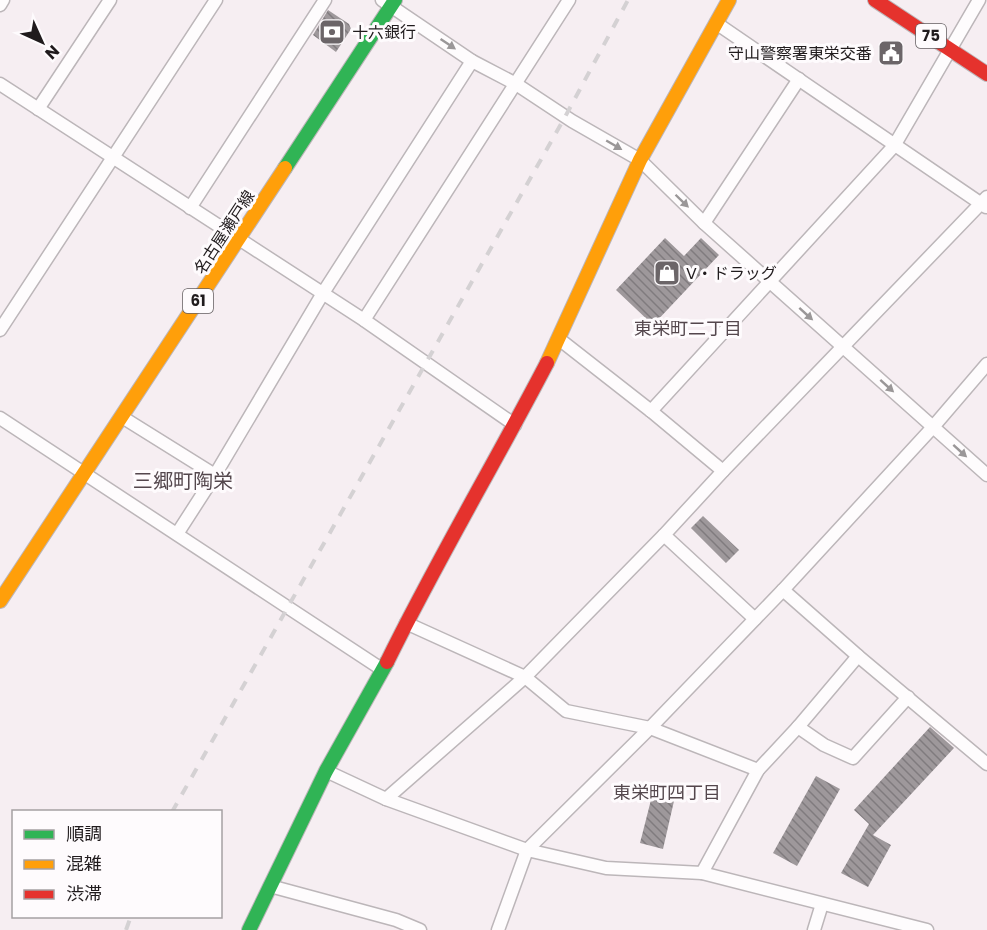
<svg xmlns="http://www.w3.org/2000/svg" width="987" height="930" font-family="Poppins,'Noto Sans JP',sans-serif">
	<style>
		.building { fill: url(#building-back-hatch) }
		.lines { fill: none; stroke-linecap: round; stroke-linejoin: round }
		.street-casing { stroke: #bcb6b9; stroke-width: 15 }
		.fast-casing { stroke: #bcb6b9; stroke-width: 16 }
		.slow-casing { stroke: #bcb6b9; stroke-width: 16 }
		.jam-casing { stroke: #bcb6b9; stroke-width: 16 }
		.street { stroke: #fefcfd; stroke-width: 12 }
		.fast { stroke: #30b455; stroke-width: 14 }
		.slow { stroke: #ff9f0a; stroke-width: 14 }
		.jam { stroke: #e5322d; stroke-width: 14 }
		.rail { stroke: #d4d1d3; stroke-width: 4; stroke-dasharray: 10 10; stroke-linecap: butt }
		.oneway { fill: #9a9798 }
		.labels { text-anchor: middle; stroke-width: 6; stroke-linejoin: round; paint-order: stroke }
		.shield { fill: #fefbfd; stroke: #635e60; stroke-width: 1.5 }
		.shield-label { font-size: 15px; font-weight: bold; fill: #201b1d }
		.poi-label { font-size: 16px; fill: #201b1d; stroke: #fefbfd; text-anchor: start }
		.street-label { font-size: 16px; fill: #201b1d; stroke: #fefbfd }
		.neighbourhood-label { font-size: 18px; fill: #54474d; stroke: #fefbfd }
		.quarter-label { font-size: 20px; fill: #54474d; stroke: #fefbfd }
	</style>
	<defs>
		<pattern id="building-back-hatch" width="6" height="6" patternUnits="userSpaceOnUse" patternTransform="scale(1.5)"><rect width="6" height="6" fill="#9e989b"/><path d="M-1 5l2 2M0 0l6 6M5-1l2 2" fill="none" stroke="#807b7e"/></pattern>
	</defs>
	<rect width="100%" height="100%" fill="#f6eef2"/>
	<g class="building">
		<path d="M 328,10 L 349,24 L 351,29 L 336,52 L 313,35 Z"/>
		<path d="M 665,238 L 684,256 L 701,238 L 719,255 L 653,325 L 616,290 Z"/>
		<path d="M 703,516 L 739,550 L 726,563 L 691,528 Z"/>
		<path d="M 930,727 L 954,748 L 873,835 L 891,845 L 868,887 L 841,873 L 869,824 L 854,810 Z"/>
		<path d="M 816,776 L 840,789 L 797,866 L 773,853 Z"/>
		<path d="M 652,796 L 674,801 L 663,849 L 640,843 Z"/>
	</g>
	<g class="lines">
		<g class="street-casing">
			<g id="street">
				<path d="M 382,0 L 472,61 L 516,84 L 572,121 L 640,160 L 704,223 L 987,475"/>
				<path d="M 0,5 L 3,0"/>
				<path d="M 716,23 L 986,207"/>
				<path d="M 0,84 L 364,320 L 515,425"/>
				<path d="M 38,109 L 110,0"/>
				<path d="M 190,208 L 325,0"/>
				<path d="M 704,223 L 799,79"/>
				<path d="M 364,320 L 569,0"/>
				<path d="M 0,330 L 216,0"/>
				<path d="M 559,339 L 651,411 L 723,471"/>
				<path d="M 651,411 L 894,146 L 979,0"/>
				<path d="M 122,417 L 215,475"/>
				<path d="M 0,418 L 383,670"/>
				<path d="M 177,534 L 215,475 L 323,293 L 472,61"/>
				<path d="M 664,535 L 755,619"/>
				<path d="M 783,590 L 858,656 L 987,764"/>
				<path d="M 406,623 L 525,677 L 566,711 L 650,728 L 758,770"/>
				<path d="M 798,727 L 824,745 L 853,758 L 908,697"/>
				<path d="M 326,771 L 386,799 L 527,850 L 606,868 L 702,873 L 927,930"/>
				<path d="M 386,799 L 525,677 L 664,535 L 723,471 L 987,197"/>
				<path d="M 702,873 L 758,770 L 798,727 L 858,656"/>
				<path d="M 270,886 L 396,920 L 420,930"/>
				<path d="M 498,930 L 527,850 L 650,728 L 783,590 L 933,427 L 987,364"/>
				<path d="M 814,930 L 822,904"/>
			</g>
		</g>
		<g class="fast-casing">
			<g id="fast">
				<path d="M 285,168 L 395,0"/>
				<path d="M 249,930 L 326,771 L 387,662"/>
			</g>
		</g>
		<g class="slow-casing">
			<g id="slow">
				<path d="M 547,363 L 640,160 L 729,0"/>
				<path d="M 0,601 L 285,168"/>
			</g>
		</g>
		<g class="jam-casing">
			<g id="jam">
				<path d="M 875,0 L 987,74"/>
				<path d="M 387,662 C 437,560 495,463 547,363"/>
			</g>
		</g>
		<use href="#street" class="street"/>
		<use href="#fast" class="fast"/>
		<use href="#slow" class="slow"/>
		<use href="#jam" class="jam"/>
		<g class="rail">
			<path d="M 172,812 L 565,117 L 628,0"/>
			<path d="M 126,930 L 131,916"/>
		</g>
	</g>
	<defs><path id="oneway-solid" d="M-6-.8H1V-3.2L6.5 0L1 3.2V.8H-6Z" transform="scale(1.5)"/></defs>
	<g class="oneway">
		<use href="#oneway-solid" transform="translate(448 44) rotate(34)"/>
		<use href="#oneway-solid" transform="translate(614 145) rotate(30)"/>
		<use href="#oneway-solid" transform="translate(682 201) rotate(44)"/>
		<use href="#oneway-solid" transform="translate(806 314) rotate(42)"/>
		<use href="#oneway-solid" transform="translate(887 386) rotate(42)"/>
		<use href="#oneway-solid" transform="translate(960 451) rotate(42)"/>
	</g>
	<defs>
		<g id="bank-square" transform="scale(1.35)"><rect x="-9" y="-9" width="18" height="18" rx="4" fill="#6b6568" stroke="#fefbfd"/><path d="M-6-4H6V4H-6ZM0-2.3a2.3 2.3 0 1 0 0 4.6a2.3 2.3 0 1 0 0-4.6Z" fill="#fff"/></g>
		<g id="civic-square" transform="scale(1.35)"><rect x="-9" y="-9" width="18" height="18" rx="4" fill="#6b6568" stroke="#fefbfd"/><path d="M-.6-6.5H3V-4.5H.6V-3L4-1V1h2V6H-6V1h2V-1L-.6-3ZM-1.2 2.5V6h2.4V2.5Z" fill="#fff"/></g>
		<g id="shop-square" transform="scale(1.35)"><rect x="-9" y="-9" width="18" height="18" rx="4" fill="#6b6568" stroke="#fefbfd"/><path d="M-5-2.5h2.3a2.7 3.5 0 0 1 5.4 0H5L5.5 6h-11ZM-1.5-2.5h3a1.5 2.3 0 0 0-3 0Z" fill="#fff"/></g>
	</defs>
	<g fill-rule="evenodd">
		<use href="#bank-square" x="332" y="32"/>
		<use href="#civic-square" x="891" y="53"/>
		<use href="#shop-square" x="667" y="273"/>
	</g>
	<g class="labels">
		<g class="shield">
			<rect x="916" y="24" width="30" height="24" rx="4.5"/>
			<rect x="183" y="289" width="30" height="24" rx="4.5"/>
		</g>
		<g class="shield-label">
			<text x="931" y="41">75</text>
			<text x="198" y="306">61</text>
		</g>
		<g class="poi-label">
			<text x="352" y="38">十六銀行</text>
			<text x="872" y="59" text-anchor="end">守山警察署東栄交番</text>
			<text x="686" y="279">V・ドラッグ</text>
		</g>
		<g class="street-label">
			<text transform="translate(224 232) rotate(-57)" y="6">名古屋瀬戸線</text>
		</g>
		<g class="neighbourhood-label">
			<text x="688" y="335">東栄町二丁目</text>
			<text x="667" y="799">東栄町四丁目</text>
		</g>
		<g class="quarter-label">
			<text x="183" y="488">三郷町陶栄</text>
		</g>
	</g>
	<rect x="12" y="810" width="210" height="108" fill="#fefbfd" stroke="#a5a1a3" stroke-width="1.5"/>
	<rect x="24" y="830" width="30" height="9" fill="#30b455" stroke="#a5a1a3" stroke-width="1.5"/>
	<text x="66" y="840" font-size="18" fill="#201b1d">順調</text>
	<rect x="24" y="860" width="30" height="9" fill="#ff9f0a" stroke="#a5a1a3" stroke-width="1.5"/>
	<text x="66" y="870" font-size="18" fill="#201b1d">混雑</text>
	<rect x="24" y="890" width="30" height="9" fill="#e5322d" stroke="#a5a1a3" stroke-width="1.5"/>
	<text x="66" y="900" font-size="18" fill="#201b1d">渋滞</text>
	<g transform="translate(42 42) rotate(135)" stroke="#fefbfd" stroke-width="4.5" paint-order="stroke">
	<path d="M0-4.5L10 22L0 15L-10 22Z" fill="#201b1d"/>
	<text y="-9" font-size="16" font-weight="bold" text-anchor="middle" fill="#201b1d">N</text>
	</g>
</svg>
